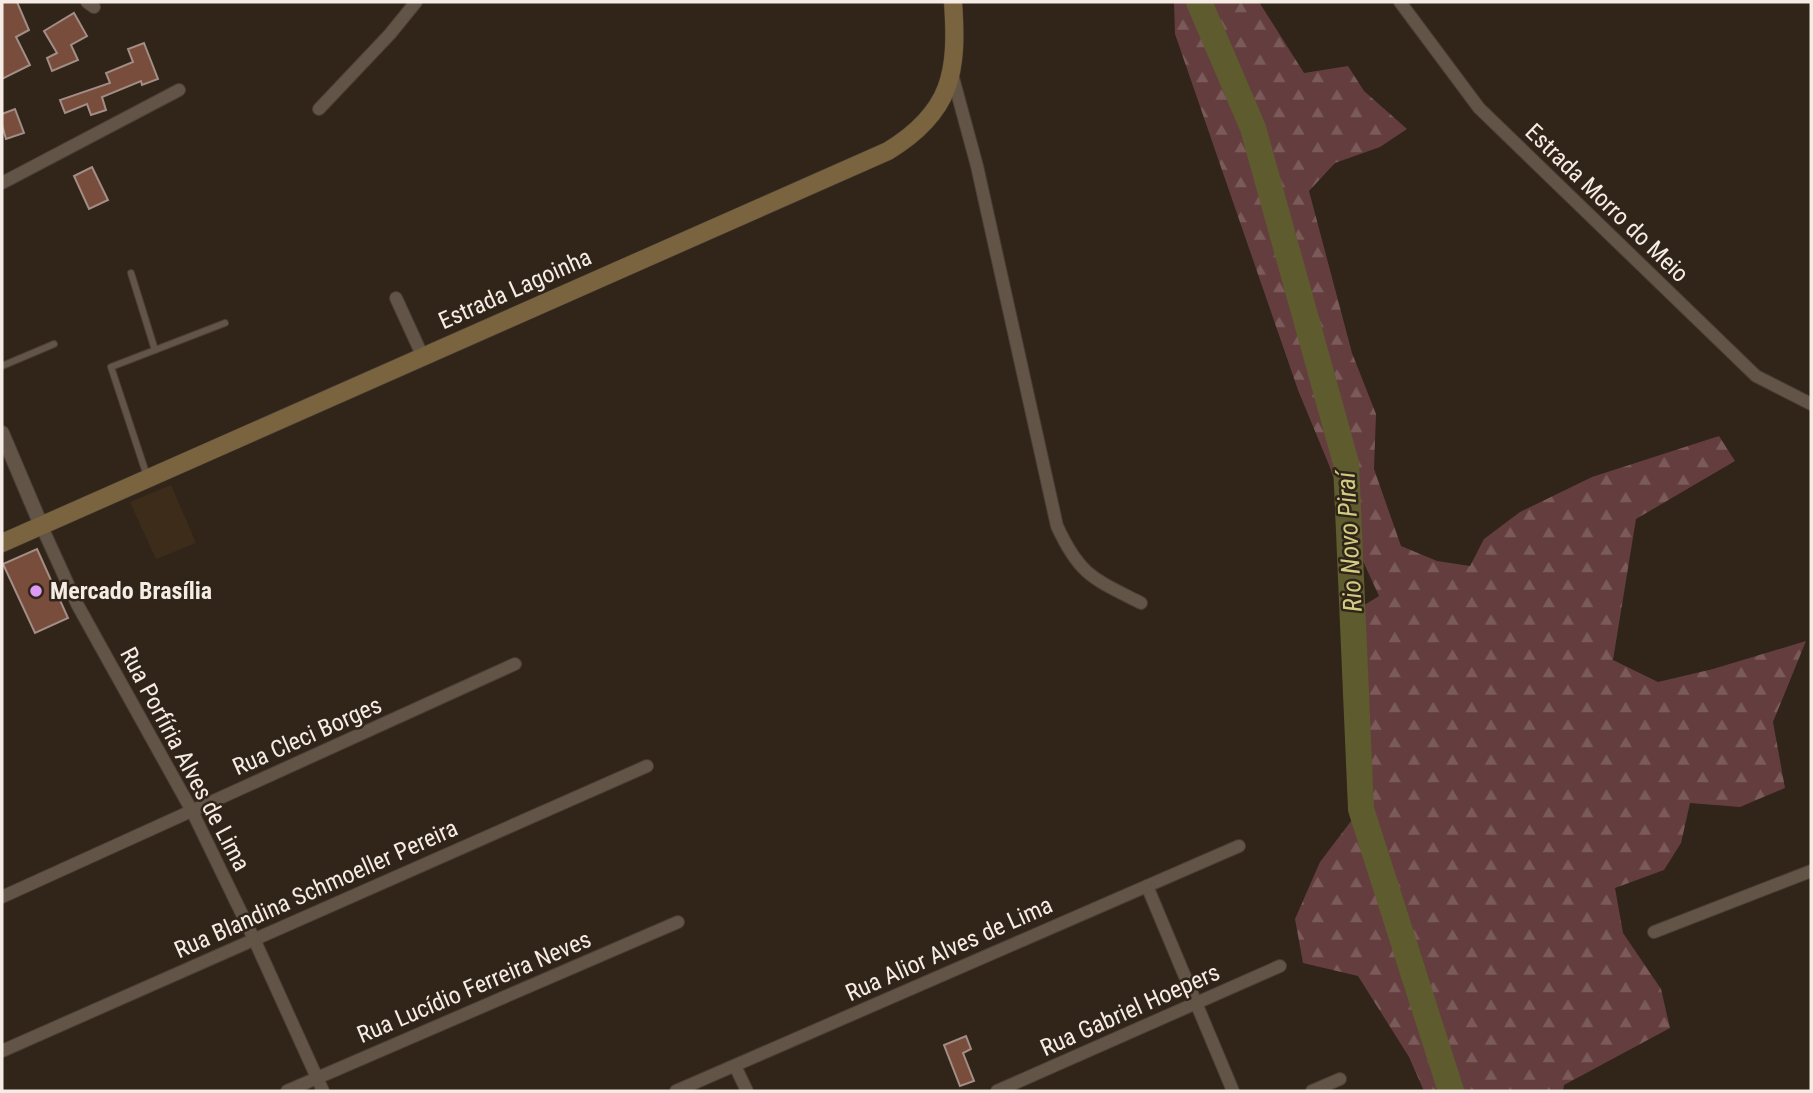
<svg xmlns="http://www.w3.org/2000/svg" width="1813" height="1093" font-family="'Roboto Condensed',sans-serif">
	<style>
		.built { fill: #3e2c1b }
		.forest { fill: url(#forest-firs) }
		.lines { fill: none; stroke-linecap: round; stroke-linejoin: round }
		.river { stroke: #5e5b2e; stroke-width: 26 }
		.building { fill: #794d3c; stroke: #a28e86; stroke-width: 2 }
		.service-casing { stroke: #493e36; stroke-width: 8 }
		.minor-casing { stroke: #493e36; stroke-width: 14 }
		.tertiary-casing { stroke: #493e36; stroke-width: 16 }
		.secondary-casing { stroke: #493e36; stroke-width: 19 }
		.service { stroke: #625447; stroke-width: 6 }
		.minor { stroke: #625447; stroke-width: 12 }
		.tertiary { stroke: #625447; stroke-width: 14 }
		.secondary { stroke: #79643f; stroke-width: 18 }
		.poi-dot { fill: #db9af6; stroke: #312419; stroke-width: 2.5 }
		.labels { text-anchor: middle; stroke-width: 5; stroke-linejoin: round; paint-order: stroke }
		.street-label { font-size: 24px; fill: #f5ece5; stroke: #312419 }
		.poi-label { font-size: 24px; font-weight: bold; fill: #f5ece5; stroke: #312419; text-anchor: start }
		.water-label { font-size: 26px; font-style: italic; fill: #d0cd82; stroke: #312419 }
	</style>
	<defs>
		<pattern id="forest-firs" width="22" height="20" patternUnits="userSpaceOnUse" patternTransform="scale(1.75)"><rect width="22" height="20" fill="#643e3e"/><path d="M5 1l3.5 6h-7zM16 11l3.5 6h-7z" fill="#7b5a5a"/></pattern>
	</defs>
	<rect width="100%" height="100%" fill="#312419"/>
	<path class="built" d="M 171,485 L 196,543 L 156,559 L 130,502 Z"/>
	<path class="forest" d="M 1174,2 L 1259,2 L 1304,73 L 1348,66 L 1364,91 L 1407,129 L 1380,147 L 1335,163 L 1309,191 L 1352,353 L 1376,414 L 1374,469 L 1401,546 L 1437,561 L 1470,566 L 1484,539 L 1520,512 L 1592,477 L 1719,436 L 1735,461 L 1636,519 L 1613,660 L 1658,682 L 1713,669 L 1806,641 L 1773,722 L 1785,788 L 1740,807 L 1690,803 L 1681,843 L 1664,870 L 1615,888 L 1623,933 L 1661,989 L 1670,1028 L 1564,1085 L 1563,1091 L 1424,1091 L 1409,1057 L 1358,976 L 1303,963 L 1295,919 L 1320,862 L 1361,808 L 1353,612 L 1379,596 L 1363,561 L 1329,465 L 1298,390 L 1175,34 Z"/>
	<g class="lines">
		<path class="river" d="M 1199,2 L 1253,128 L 1346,463 L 1361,809 L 1451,1091"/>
	</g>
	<g class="building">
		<path d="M 2,2 L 17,2 L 29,30 L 16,37 L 30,65 L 2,79 Z"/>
		<path d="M 74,13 L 87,36 L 71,45 L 78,60 L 52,71 L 47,58 L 57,53 L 44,31 Z"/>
		<path d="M 144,43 L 158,79 L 142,85 L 141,81 L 102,97 L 106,110 L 91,115 L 87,104 L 65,113 L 60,100 L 110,83 L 106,73 L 133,62 L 128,49 Z"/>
		<path d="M 15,109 L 24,133 L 6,139 L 2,125 L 2,114 Z"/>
		<path d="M 92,167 L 108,200 L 89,209 L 74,176 Z"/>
		<path d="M 37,549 L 68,618 L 35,633 L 3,564 Z"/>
		<path d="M 966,1036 L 971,1049 L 963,1053 L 974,1081 L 960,1086 L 944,1045 Z"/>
	</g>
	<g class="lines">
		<g class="service-casing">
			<g id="service">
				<path d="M 131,273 L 155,350"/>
				<path d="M 2,366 L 54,344"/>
				<path d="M 147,476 L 111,367 L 225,323"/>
			</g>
		</g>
		<g class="minor-casing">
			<g id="minor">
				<path d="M 87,2 L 94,7"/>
				<path d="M 1400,2 L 1479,108 L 1756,376 L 1811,404"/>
				<path d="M 952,74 L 977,166 L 1057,526 C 1080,576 1094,579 1141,603"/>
				<path d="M 319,109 L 390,34 L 416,2"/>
				<path d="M 2,183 L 179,90"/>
				<path d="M 396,298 L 423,357"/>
				<path d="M 41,525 L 77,604 L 192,811 L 254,939 L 323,1091"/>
				<path d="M 1147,886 L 1233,1091"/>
				<path d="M 2,897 L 515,664"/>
				<path d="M 1654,932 L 1811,871"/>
				<path d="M 2,1051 L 647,766"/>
				<path d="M 735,1066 L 747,1091"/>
				<path d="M 287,1091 L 678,922"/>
				<path d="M 676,1091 L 1239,846"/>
				<path d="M 997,1091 L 1280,966"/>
				<path d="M 1312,1091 L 1340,1079"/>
			</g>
		</g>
		<g class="tertiary-casing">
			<path id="tertiary" d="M 2,433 L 41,525"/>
		</g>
		<g class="secondary-casing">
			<path id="secondary" d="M 2,543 L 888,151 C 952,112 958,72 953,2"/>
		</g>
		<use href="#service" class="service"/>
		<use href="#minor" class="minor"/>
		<use href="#tertiary" class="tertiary"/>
		<use href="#secondary" class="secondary"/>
	</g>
	<circle class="poi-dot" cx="36" cy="591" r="7"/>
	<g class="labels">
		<g class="street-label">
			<text transform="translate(1607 203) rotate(44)" y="8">Estrada Morro do Meio</text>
			<text transform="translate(515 289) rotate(-24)" y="8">Estrada Lagoinha</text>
			<text transform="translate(307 736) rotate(-24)" y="8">Rua Cleci Borges</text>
			<text transform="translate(185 759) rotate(62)" y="8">Rua Porfíria Alves de Lima</text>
			<text transform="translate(316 889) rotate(-24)" y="8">Rua Blandina Schmoeller Pereira</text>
			<text transform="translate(949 949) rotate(-24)" y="8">Rua Alior Alves de Lima</text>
			<text transform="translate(474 987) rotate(-23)" y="8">Rua Lucídio Ferreira Neves</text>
			<text transform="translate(1130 1010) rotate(-24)" y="8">Rua Gabriel Hoepers</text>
		</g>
		<g class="poi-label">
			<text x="50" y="599">Mercado Brasília</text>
		</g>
		<g class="water-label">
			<text transform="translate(1349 542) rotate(-93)" y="9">Rio Novo Piraí</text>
		</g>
	</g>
	<rect width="1813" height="1093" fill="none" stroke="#f5ece5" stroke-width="7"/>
</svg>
